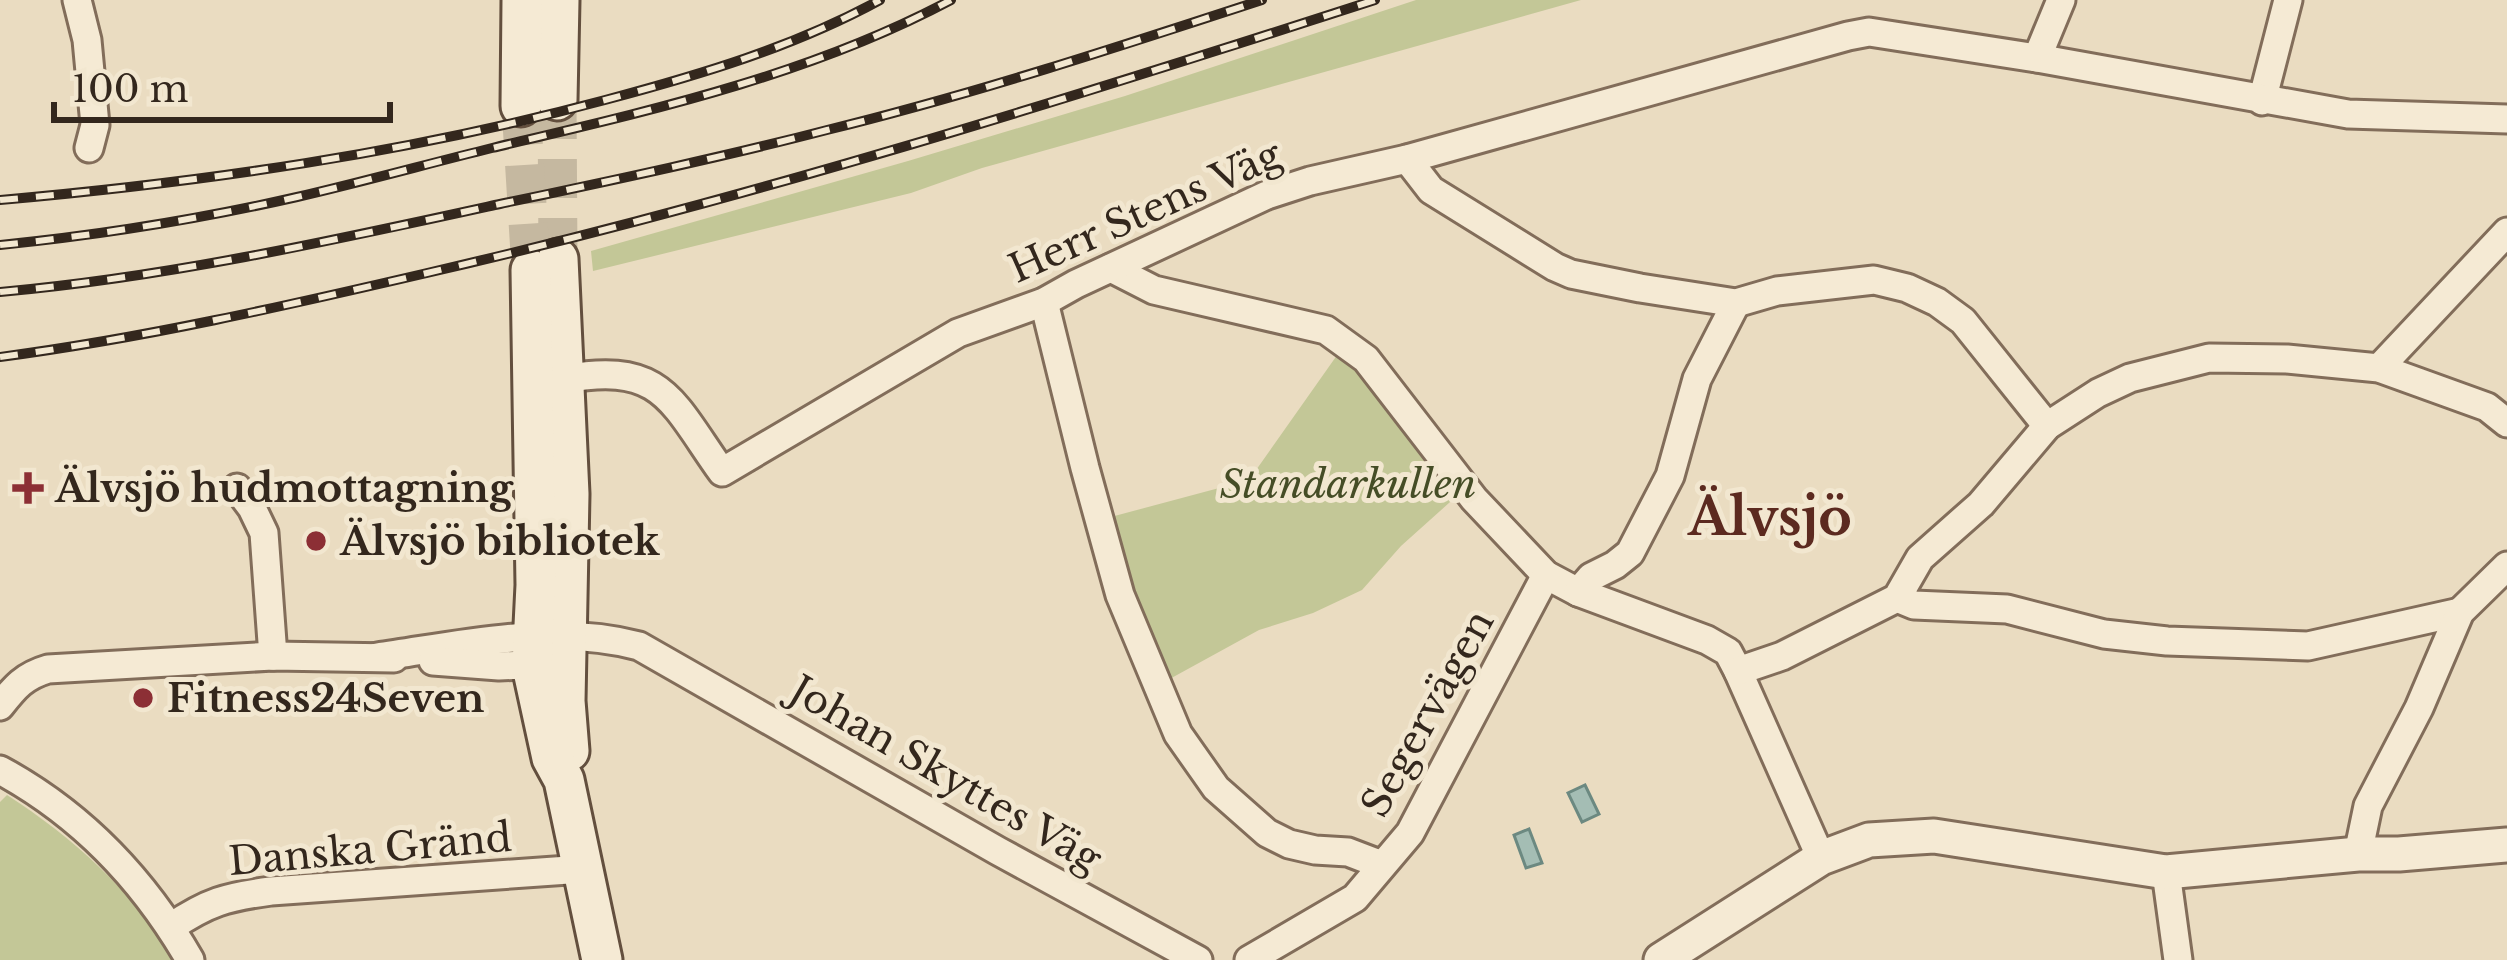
<svg xmlns="http://www.w3.org/2000/svg" width="2507" height="960" font-family="'Libre Baskerville',serif">
	<style>
		.green { fill: #c3c797 }
		.water { fill: #a4bdb4; stroke: #6c8981; stroke-width: 3 }
		.lines { fill: none; stroke-linecap: round; stroke-linejoin: round }
		.secondary-tunnel { stroke: #c5b8a0; stroke-width: 39; stroke-dasharray: 39 20; stroke-linecap: butt }
		.minor-casing { stroke: #826d5a; stroke-width: 33 }
		.tertiary-casing { stroke: #826d5a; stroke-width: 39 }
		.secondary-casing { stroke: #634f3e; stroke-width: 45 }
		.minor { stroke: #f5ead4; stroke-width: 27 }
		.tertiary { stroke: #f5ead4; stroke-width: 33 }
		.secondary { stroke: #f5ead4; stroke-width: 39 }
		.rail-casing { stroke: #33271d; stroke-width: 10 }
		.rail { stroke: #f2e7d0; stroke-width: 6; stroke-dasharray: 18; stroke-linecap: butt }
		.poi-dot { fill: #8c2f35; stroke: #f2e7d0; stroke-width: 4.5 }
		.labels { text-anchor: middle; stroke-width: 10; stroke-linejoin: round; paint-order: stroke }
		.street-label { font-size: 39px; fill: #33271d; stroke: #f2e7d0 }
		.park-label { font-size: 39px; font-style: italic; fill: #454d26; stroke: #f2e7d0 }
		.poi-label { font-size: 39px; font-weight: bold; fill: #33271d; stroke: #f2e7d0; text-anchor: start }
		.district-label { font-size: 51px; font-weight: bold; fill: #5c2a20; stroke: #f2e7d0 }
	</style>
	<rect width="100%" height="100%" fill="#eadcc1"/>
	<g class="green">
		<path d="M 1416,0 L 1581,0 L 982,168 L 911,193 L 593,271 L 591,251 L 908,161 L 1125,96 Z"/>
		<path d="M 1340,351 L 1366,370 L 1459,494 L 1401,546 L 1362,590 L 1313,613 L 1259,630 L 1166,681 L 1130,588 L 1107,518 L 1249,480 Z"/>
		<path d="M 7,795 C 72,837 134,891 172,960 L 0,960 L 0,802 Z"/>
	</g>
	<g class="water">
		<path d="M 1585,785 L 1599,814 L 1582,822 L 1568,793 Z"/>
		<path d="M 1529,829 L 1542,863 L 1526,868 L 1514,835 Z"/>
	</g>
	<g class="lines">
		<g class="secondary-tunnel">
			<path d="M 557,100 L 558,259"/>
			<path d="M 521,106 L 531,270"/>
		</g>
		<g class="minor-casing">
			<g id="minor">
				<path d="M 77,0 L 87,40 L 95,125 L 89,148"/>
				<path d="M 2037,58 L 2061,0"/>
				<path d="M 2262,101 L 2288,0"/>
				<path d="M 1407,159 L 1431,190 L 1555,267 L 1571,274 L 1640,288 L 1736,303 L 1777,291 L 1874,280 L 1907,288 L 1937,302 L 1963,321 L 2047,426"/>
				<path d="M 1111,268 L 1154,290 L 1326,330 L 1366,359 L 1474,499 L 1546,575 L 1578,592 L 1707,640 L 1728,652 L 1738,671 L 1821,858"/>
				<path d="M 1044,302 L 1085,468 L 1120,595 L 1178,734 L 1216,788 L 1267,833 L 1289,844 L 1315,850 L 1348,852 L 1382,865"/>
				<path d="M 2379,368 L 2507,232"/>
				<path d="M 565,379 C 663,361 672,402 722,472 L 958,333 L 1044,302 L 1076,284 L 1267,195 L 1310,181 L 1407,159 L 1848,36 L 1869,32 L 2037,58 L 2348,114 L 2507,119"/>
				<path d="M 237,488 L 252,508 L 264,533 L 273,656"/>
				<path d="M 1578,592 L 1591,577 L 1615,565 L 1630,553 L 1670,476 L 1697,379 L 1736,303"/>
				<path d="M 1897,598 L 1914,605 L 2007,609 L 2104,634 L 2167,641 L 2308,646 L 2460,612"/>
				<path d="M 377,657 C 462,645 554,623 639,646 L 998,851 L 1198,960"/>
				<path d="M 433,661 L 499,666 L 550,664"/>
				<path d="M 1738,671 L 1782,656 L 1897,598 L 1920,558 L 1981,504 L 2047,426 L 2098,393 L 2130,378 L 2209,358 L 2287,359 L 2379,368 L 2487,407 L 2507,423"/>
				<path d="M 0,706 C 15,687 24,676 48,669 L 273,656 L 394,658"/>
				<path d="M 0,770 C 81,814 144,880 190,960"/>
				<path d="M 2358,854 L 2368,806 L 2419,708 L 2460,612 L 2507,566"/>
				<path d="M 2166,872 L 2178,960"/>
				<path d="M 171,927 C 208,902 226,897 271,891 L 583,869"/>
				<path d="M 1249,960 L 1355,898 L 1410,833 L 1546,575"/>
			</g>
		</g>
		<g class="tertiary-casing">
			<path id="tertiary" d="M 1661,960 L 1821,858 L 1869,840 L 1934,836 L 2166,872 L 2358,854 L 2399,854 L 2507,845"/>
		</g>
		<g class="secondary-casing">
			<g id="secondary">
				<path d="M 557,100 L 559,0"/>
				<path d="M 521,106 L 522,0"/>
				<path d="M 558,259 L 569,494 L 565,701 L 569,751"/>
				<path d="M 531,270 L 536,585 L 532,666 L 552,758 L 564,780 L 602,960"/>
			</g>
		</g>
		<use href="#minor" class="minor"/>
		<use href="#tertiary" class="tertiary"/>
		<use href="#secondary" class="secondary"/>
		<g class="rail-casing">
			<g id="rail">
				<path d="M 0,200 C 205,182 407,153 605,100 C 699,75 794,47 880,0"/>
				<path d="M 0,245 C 100,235 200,219 297,197 C 362,182 427,164 492,148 C 648,111 808,76 951,0"/>
				<path d="M 0,292 C 168,277 335,240 500,204 C 609,181 719,158 827,130 C 974,94 1118,47 1262,0"/>
				<path d="M 0,357 C 144,338 285,306 427,273 C 748,199 1062,101 1375,0"/>
			</g>
		</g>
		<use href="#rail" class="rail"/>
	</g>
	<g class="poi-dot">
		<path d="M22 470h12v12h12v12h-12v12h-12v-12h-12v-12h12z"/>
		<circle cx="316" cy="541" r="12"/>
		<circle cx="143" cy="698" r="12"/>
	</g>
	<g class="labels">
		<g class="street-label">
			<text transform="translate(1145 211) rotate(-24)" y="14">Herr Stens Väg</text>
			<text transform="translate(1427 713) rotate(-61)" y="14">Segervägen</text>
			<text transform="translate(946 774) rotate(30)" y="14">Johan Skyttes Väg</text>
			<text transform="translate(370 849) rotate(-5)" y="14">Danska Gränd</text>
		</g>
		<g class="park-label">
			<text x="1348" y="498">Standarkullen</text>
		</g>
		<g class="poi-label">
			<text x="55" y="502">Älvsjö hudmottagning</text>
			<text x="340" y="555">Älvsjö bibliotek</text>
			<text x="167" y="712">Fitness24Seven</text>
		</g>
		<g class="district-label">
			<text x="1770" y="535">Älvsjö</text>
		</g>
	</g>
	<path d="M54 102v18h336v-18" fill="none" stroke="#33271d" stroke-width="6"/>
	<text x="72" y="102" font-size="36" fill="#33271d" stroke="#f2e7d0" stroke-width="9" paint-order="stroke">100 m</text>
</svg>
